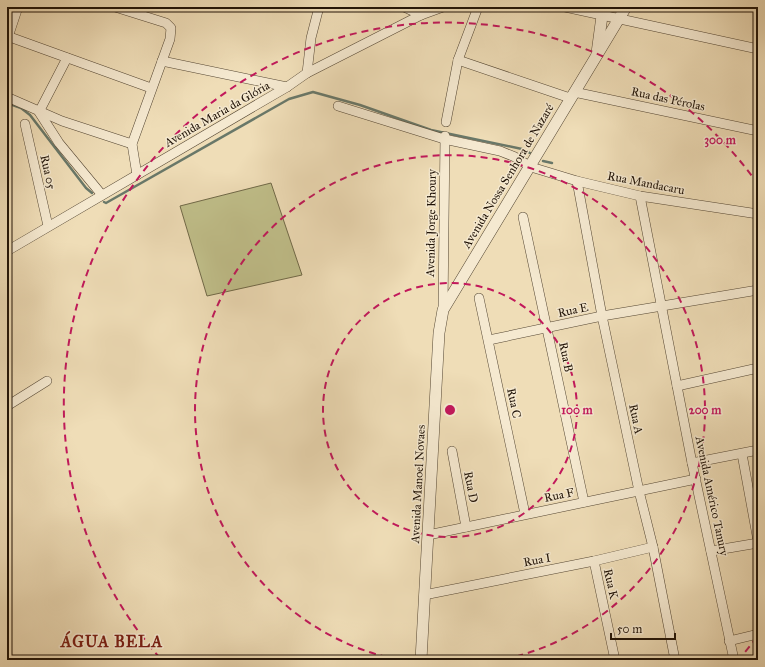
<svg xmlns="http://www.w3.org/2000/svg" width="765" height="667" font-family="'IM FELL Great Primer',serif">
	<style>
		.green { fill: #c0bf8a; stroke: #706948 }
		.lines { fill: none; stroke-linecap: round; stroke-linejoin: round }
		.stream { stroke: #697869; stroke-width: 2.5 }
		.minor-casing { stroke: #544633; stroke-width: 10 }
		.tertiary-casing { stroke: #544633; stroke-width: 12 }
		.minor { stroke: #f5e9d0; stroke-width: 9 }
		.tertiary { stroke: #f5e9d0; stroke-width: 11 }
		.ring { fill: none; stroke: #c2185b; stroke-width: 2; stroke-dasharray: 7 5 }
		.labels { text-anchor: middle; stroke-width: 3; stroke-linejoin: round; paint-order: stroke }
		.street-label { font-size: 12px; fill: #201307; stroke: #f5e9d0 }
		.district-label { font-size: 16px; font-weight: bold; letter-spacing: 1px; fill: #7a1f14; stroke: #f5e9d0 }
		.centre { fill: #c2185b; stroke: #f5e9d0; stroke-width: 2 }
		.ring-label { font-size: 12px; text-anchor: middle; font-weight: bold; fill: #c2185b; stroke: #f5e9d0; stroke-width: 3; stroke-linejoin: round; paint-order: stroke }
	</style>
	<rect width="100%" height="100%" fill="#efddb7"/>
	<filter id="stains"><feTurbulence type="fractalNoise" baseFrequency=".005" numOctaves="4"/><feColorMatrix values="0 0 0 0 .2 0 0 0 0 .09 0 0 0 0 .02 0 0 0 .5 -.17"/></filter>
	<radialGradient id="worn" r=".72"><stop offset=".6" stop-color="#630" stop-opacity="0"/><stop offset="1" stop-color="#630" stop-opacity=".3"/></radialGradient>
	<path class="green" d="M 271,183 L 302,275 L 207,296 L 180,206 Z"/>
	<g class="lines">
		<g class="stream">
			<path d="M 7,103 L 21,108 L 30,115 L 86,188 L 92,193"/>
			<path d="M 543,161 L 552,163"/>
			<path d="M 104,202 L 106,203 L 289,99 L 313,92 L 360,105 L 431,130 L 522,149 L 530,153"/>
		</g>
		<g class="minor-casing">
			<g id="minor">
				<path d="M 115,7 L 166,23 L 171,28 L 170,39 L 132,144 L 137,175"/>
				<path d="M 404,7 L 421,15"/>
				<path d="M 565,7 L 758,49"/>
				<path d="M 7,36 L 151,88"/>
				<path d="M 8,37 L 18,7"/>
				<path d="M 67,58 L 39,112 L 59,143 L 102,195"/>
				<path d="M 458,60 L 570,98"/>
				<path d="M 162,61 L 287,87"/>
				<path d="M 307,73 L 311,38 L 319,7"/>
				<path d="M 574,92 L 758,131"/>
				<path d="M 7,97 L 62,121 L 132,144"/>
				<path d="M 338,106 L 444,139 L 500,151 L 515,157 L 531,167 L 577,181 L 640,196 L 758,214"/>
				<path d="M 446,122 L 458,60 L 478,7"/>
				<path d="M 25,124 L 48,226"/>
				<path d="M 577,181 L 602,316 L 639,491 L 653,547 L 675,660"/>
				<path d="M 640,196 L 692,463 L 734,660"/>
				<path d="M 523,217 L 584,502"/>
				<path d="M 7,251 L 287,87 L 307,73 L 421,15 L 443,7"/>
				<path d="M 479,298 L 525,514"/>
				<path d="M 443,310 L 445,136"/>
				<path d="M 489,340 L 602,316 L 758,290"/>
				<path d="M 677,386 L 758,368"/>
				<path d="M 7,406 L 47,381"/>
				<path d="M 452,451 L 466,527"/>
				<path d="M 742,454 L 758,541"/>
				<path d="M 692,463 L 758,450"/>
				<path d="M 428,535 L 696,479"/>
				<path d="M 711,551 L 758,543"/>
				<path d="M 594,561 L 615,660"/>
				<path d="M 424,595 L 594,561 L 653,547"/>
				<path d="M 729,641 L 758,634"/>
			</g>
		</g>
		<g class="tertiary-casing">
			<g id="tertiary">
				<path d="M 597,53 L 602,16 L 606,7"/>
				<path d="M 421,660 L 439,333 L 443,310 L 626,7"/>
			</g>
		</g>
		<use href="#minor" class="minor"/>
		<use href="#tertiary" class="tertiary"/>
	</g>
	<g class="ring">
		<circle cx="450" cy="410" r="127"/>
		<path d="M399 660A255 255 0 1 1 501 660"/>
		<path d="M757 637A382 382 0 0 1 740 658M160 658A382 382 0 1 1 757 183"/>
	</g>
	<g class="labels">
		<g class="street-label">
			<text transform="translate(668 99) rotate(12)" y="4">Rua das Pérolas</text>
			<text transform="translate(217 114) rotate(-30)" y="4">Avenida Maria da Glória</text>
			<text transform="translate(48 172) rotate(77)" y="4">Rua 05</text>
			<text transform="translate(508 176) rotate(-59)" y="4">Avenida Nossa Senhora de Nazaré</text>
			<text transform="translate(646 183) rotate(11)" y="4">Rua Mandacaru</text>
			<text transform="translate(431 223) rotate(-89)" y="4">Avenida Jorge Khoury</text>
			<text transform="translate(573 310) rotate(-12)" y="4">Rua E</text>
			<text transform="translate(566 357) rotate(78)" y="4">Rua B</text>
			<text transform="translate(514 403) rotate(78)" y="4">Rua C</text>
			<text transform="translate(636 419) rotate(78)" y="4">Rua A</text>
			<text transform="translate(418 484) rotate(-87)" y="4">Avenida Manoel Novaes</text>
			<text transform="translate(471 487) rotate(79)" y="4">Rua D</text>
			<text transform="translate(559 495) rotate(-12)" y="4">Rua F</text>
			<text transform="translate(712 496) rotate(78)" y="4">Avenida Américo Tanury</text>
			<text transform="translate(537 560) rotate(-11)" y="4">Rua I</text>
			<text transform="translate(611 584) rotate(78)" y="4">Rua K</text>
		</g>
		<g class="district-label">
			<text x="112" y="647">ÁGUA BELA</text>
		</g>
	</g>
	<circle cx="450" cy="410" r="6" class="centre"/>
	<g class="ring-label">
		<text x="720" y="144">300 m</text>
		<text x="577" y="414">100 m</text>
		<text x="705" y="414">200 m</text>
	</g>
	<rect width="765" height="667" fill="none" stroke="#efddb7" stroke-width="24"/>
	<rect x="8" y="8" width="749" height="651" fill="none" stroke="#201307" stroke-width="2"/>
	<rect x="12" y="12" width="741" height="643" fill="none" stroke="#201307"/>
	<path d="M611 633v6h64v-6" fill="none" stroke="#201307" stroke-width="2"/>
	<text x="617" y="633" font-size="12" fill="#201307" stroke="#f5e9d0" stroke-width="3" paint-order="stroke">50 m</text>
	<rect width="100%" height="100%" filter="url(#stains)"/>
	<rect width="100%" height="100%" fill="url(#worn)"/>
</svg>
